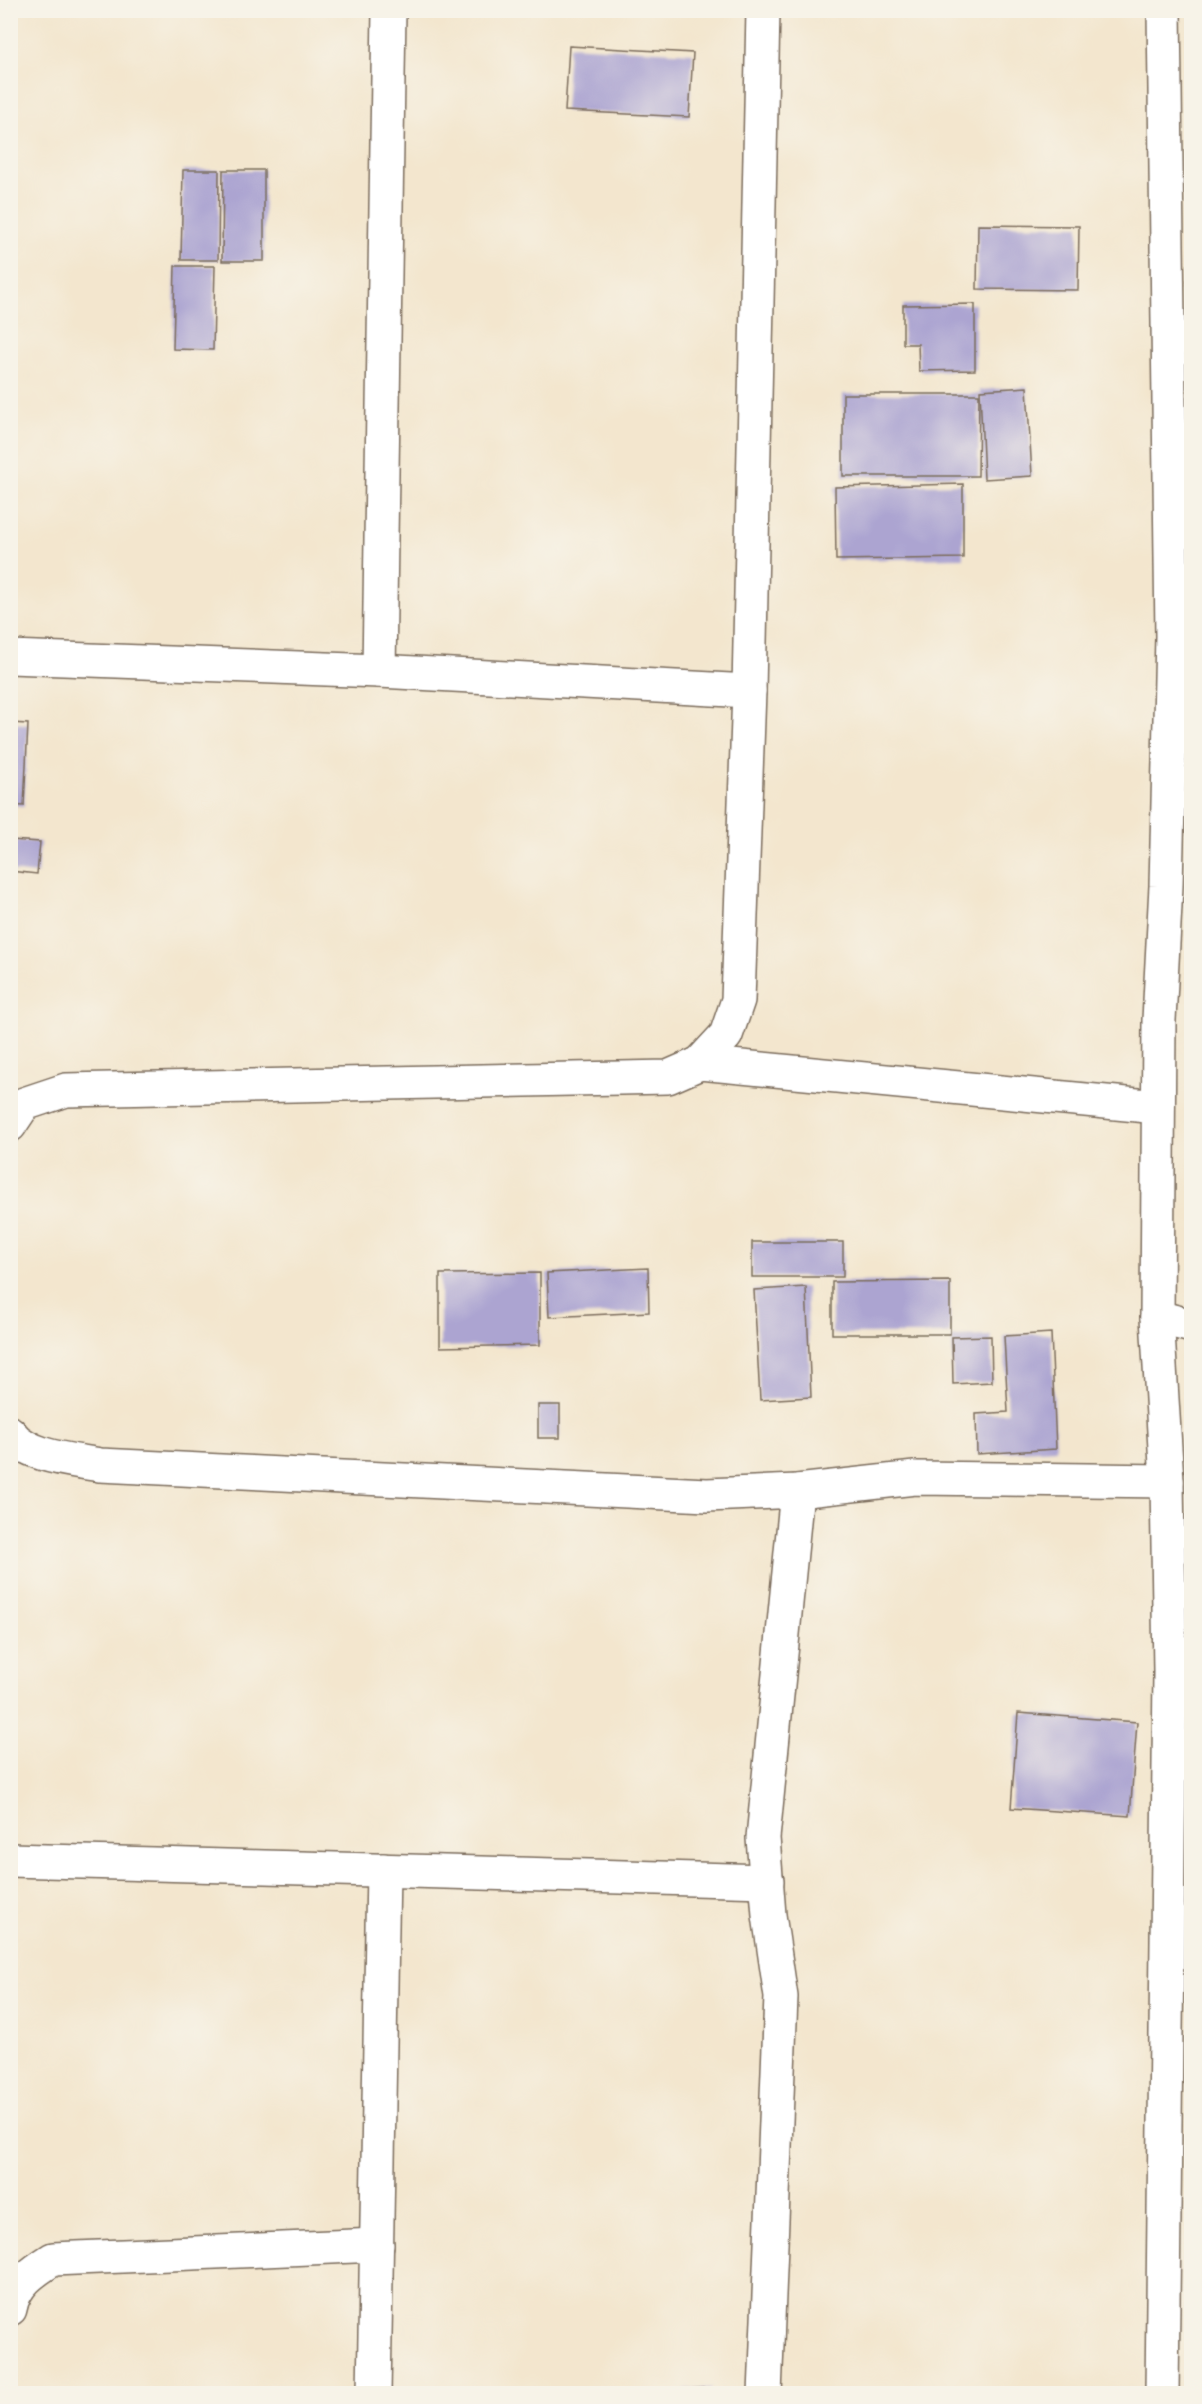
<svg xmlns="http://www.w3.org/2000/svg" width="1202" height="2404" font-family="Kalam,sans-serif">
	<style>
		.building { fill: #aca4d1 }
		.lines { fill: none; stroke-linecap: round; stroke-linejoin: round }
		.minor-casing { stroke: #7b6c5c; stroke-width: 36 }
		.minor { stroke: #fff; stroke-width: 33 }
	</style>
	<rect width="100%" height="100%" fill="#f7f3e8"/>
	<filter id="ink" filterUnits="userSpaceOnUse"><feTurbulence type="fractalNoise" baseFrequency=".0167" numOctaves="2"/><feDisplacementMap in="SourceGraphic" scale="12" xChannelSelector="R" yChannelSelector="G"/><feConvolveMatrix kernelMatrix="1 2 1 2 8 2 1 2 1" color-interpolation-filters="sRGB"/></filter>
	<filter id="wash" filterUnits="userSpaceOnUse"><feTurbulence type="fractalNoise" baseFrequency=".008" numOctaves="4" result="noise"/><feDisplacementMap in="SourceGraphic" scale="24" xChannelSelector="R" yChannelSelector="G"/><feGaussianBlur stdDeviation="1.35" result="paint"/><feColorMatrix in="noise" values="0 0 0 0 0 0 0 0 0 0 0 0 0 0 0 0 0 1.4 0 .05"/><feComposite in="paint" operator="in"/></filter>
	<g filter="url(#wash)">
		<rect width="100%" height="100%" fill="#f3e6ce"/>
		<g id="blocks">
			<g class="building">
				<path d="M 569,46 L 693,53 L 689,117 L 565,111 Z"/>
				<path d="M 183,170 L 219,170 L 218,260 L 181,260 Z"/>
				<path d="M 223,170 L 264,170 L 264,261 L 222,261 Z"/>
				<path d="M 978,225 L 1079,226 L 1078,290 L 977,289 Z"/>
				<path d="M 175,266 L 215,266 L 213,350 L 173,349 Z"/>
				<path d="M 975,304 L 975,370 L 919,371 L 918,344 L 903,344 L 903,305 Z"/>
				<path d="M 1027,387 L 1032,476 L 984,479 L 980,390 Z"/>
				<path d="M 843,394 L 979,394 L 978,476 L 843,476 Z"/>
				<path d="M 963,484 L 963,558 L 836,560 L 835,487 Z"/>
				<path d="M 10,723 L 28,724 L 24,806 L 10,805 Z"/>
				<path d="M 10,840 L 40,842 L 37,874 L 10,871 Z"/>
				<rect x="752" y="1242" width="91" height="35"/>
				<path d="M 648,1268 L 649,1312 L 549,1317 L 547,1273 Z"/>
				<path d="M 540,1273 L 540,1345 L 440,1347 L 440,1274 Z"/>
				<path d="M 950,1281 L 950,1334 L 832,1334 L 832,1282 Z"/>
				<path d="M 806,1287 L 811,1397 L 760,1400 L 754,1290 Z"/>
				<path d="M 1051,1333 L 1056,1449 L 977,1454 L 976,1414 L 1008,1412 L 1004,1336 Z"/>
				<path d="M 991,1336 L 992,1382 L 953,1384 L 952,1337 Z"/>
				<rect x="538" y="1405" width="22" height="33"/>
				<path d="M 1018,1713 L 1137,1722 L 1130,1816 L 1011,1808 Z"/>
				<path d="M 711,2388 L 711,2394 L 684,2394 L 684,2389 Z"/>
			</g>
		</g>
	</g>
	<g filter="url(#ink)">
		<use href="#blocks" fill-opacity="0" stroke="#7b6c5c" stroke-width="1.5"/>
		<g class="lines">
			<g class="minor-casing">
				<g id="minor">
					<path d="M 10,657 L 379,671 L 749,691"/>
					<path d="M 379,671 L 389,10"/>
					<path d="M 700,1063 L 726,1035 L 738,1000 L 749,691 L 763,10"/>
					<path d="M 10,1125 L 24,1104 L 66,1090 L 668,1077 L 700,1063 L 1158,1107"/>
					<path d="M 1157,1317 L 1192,1326"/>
					<path d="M 10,1433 C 27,1457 73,1460 100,1465 L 707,1495 L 797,1491 L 915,1478 L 1167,1481"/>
					<path d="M 10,1860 L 767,1881"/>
					<path d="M 10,2309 C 14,2284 34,2271 53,2259 L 377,2245"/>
					<path d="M 374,2394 L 383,1870"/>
					<path d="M 765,2394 L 781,1997 L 769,1915 L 763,1838 L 797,1491"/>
					<path d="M 1162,2394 L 1170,1672 L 1167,1481 L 1157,1317 L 1159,1020 L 1166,886 L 1172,636 L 1164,10"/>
				</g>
			</g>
			<use href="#minor" class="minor"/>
		</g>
	</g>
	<rect width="1202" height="2404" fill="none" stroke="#f7f3e8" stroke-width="36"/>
</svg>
